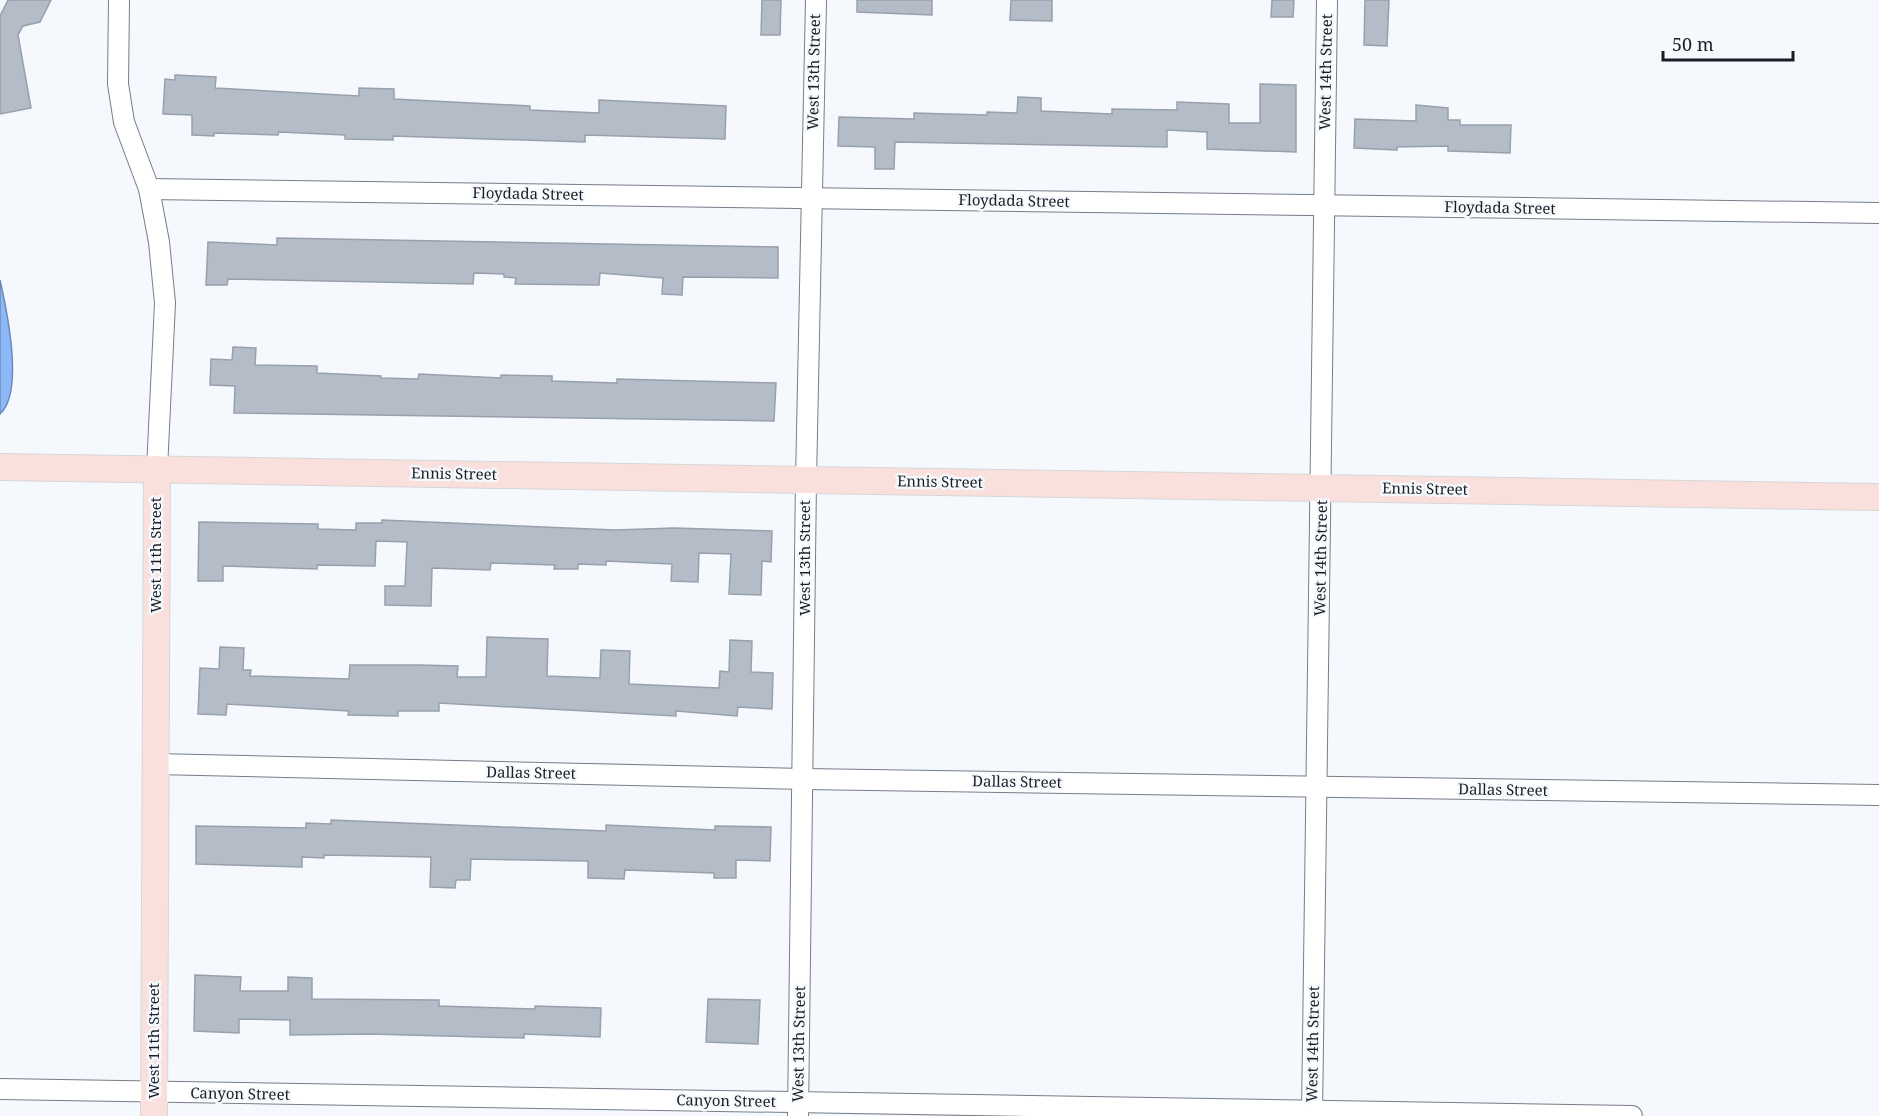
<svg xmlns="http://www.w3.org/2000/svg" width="1879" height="1116" font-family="'Noto Serif',serif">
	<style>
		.water { fill: #8cb8f7; stroke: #6a8ab7; stroke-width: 1.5 }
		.building { fill: #b3bcc7; stroke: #98a0ac; stroke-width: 1.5 }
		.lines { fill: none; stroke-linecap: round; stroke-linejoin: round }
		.minor-casing { stroke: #757d88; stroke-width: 22 }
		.major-casing { stroke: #d6d6d7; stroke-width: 28 }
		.minor { stroke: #fff; stroke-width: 20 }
		.major { stroke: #fae0dd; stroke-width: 26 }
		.labels { text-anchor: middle; stroke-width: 5; stroke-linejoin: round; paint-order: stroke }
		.street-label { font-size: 15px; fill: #1a1d22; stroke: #f5f9fe }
	</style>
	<rect width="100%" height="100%" fill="#f5f9fe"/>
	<path class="water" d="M 0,280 C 7,311 24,392 0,414 Z"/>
	<g class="building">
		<path d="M 8,0 L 51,0 L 40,22 L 23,26 L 18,35 L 31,108 L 0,114 L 0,16 Z"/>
		<path d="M 762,0 L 781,0 L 780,35 L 761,35 Z"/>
		<path d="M 857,0 L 932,0 L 932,15 L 857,12 Z"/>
		<path d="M 1011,0 L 1052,0 L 1052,21 L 1010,20 Z"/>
		<path d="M 1272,0 L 1294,0 L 1293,17 L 1271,17 Z"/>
		<path d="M 1365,0 L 1389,0 L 1387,46 L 1364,45 Z"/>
		<path d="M 175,75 L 216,77 L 215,88 L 359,96 L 359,88 L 394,89 L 394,99 L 530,106 L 530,110 L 599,113 L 599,100 L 726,106 L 725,139 L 585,135 L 585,142 L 393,136 L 393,140 L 345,139 L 345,135 L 279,132 L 278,135 L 214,133 L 214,136 L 192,135 L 192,115 L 163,114 L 165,79 L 175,80 Z"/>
		<path d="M 1260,84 L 1296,85 L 1296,152 L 1207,149 L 1207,132 L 1167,130 L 1167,147 L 895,142 L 894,169 L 875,169 L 875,147 L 838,146 L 839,117 L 914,119 L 914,113 L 987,115 L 987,112 L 1017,113 L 1018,97 L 1041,98 L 1041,111 L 1112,114 L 1112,109 L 1177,110 L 1177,102 L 1229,104 L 1229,123 L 1260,123 Z"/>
		<path d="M 1416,105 L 1448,108 L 1448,120 L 1460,120 L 1460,125 L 1511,125 L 1510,153 L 1448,151 L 1448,146 L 1397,147 L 1397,150 L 1354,148 L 1355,119 L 1416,121 Z"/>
		<path d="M 277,238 L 778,247 L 778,278 L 683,277 L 682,295 L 662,294 L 663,278 L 600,273 L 599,285 L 515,284 L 516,278 L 504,277 L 504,274 L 474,273 L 473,284 L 228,279 L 227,285 L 206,285 L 208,242 L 277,245 Z"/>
		<path d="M 233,347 L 256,348 L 255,365 L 317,366 L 317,373 L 381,376 L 381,378 L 418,379 L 419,374 L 501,378 L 501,375 L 552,376 L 552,381 L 617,383 L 617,379 L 776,383 L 774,421 L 234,413 L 235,386 L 210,385 L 211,359 L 232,360 Z"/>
		<path d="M 382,520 L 615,530 L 674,528 L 772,531 L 771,562 L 762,561 L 761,595 L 729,594 L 731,554 L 699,553 L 698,582 L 671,581 L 672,564 L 606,561 L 606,565 L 578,564 L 578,569 L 554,569 L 555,565 L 491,563 L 490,570 L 432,568 L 431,606 L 385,605 L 385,586 L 405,586 L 407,542 L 376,541 L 375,566 L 317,565 L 317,569 L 223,566 L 223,581 L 198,581 L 199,522 L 318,524 L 318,529 L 356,530 L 356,523 L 382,523 Z"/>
		<path d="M 487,637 L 548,639 L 547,676 L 600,678 L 601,650 L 630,651 L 629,684 L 719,688 L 720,671 L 729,672 L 730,640 L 752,641 L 751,672 L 773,673 L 772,709 L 738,707 L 737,716 L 676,711 L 676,716 L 439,703 L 439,711 L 398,711 L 398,716 L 348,715 L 349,711 L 227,704 L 226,715 L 198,714 L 200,668 L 219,669 L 220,647 L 244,648 L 243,670 L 251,670 L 250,676 L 349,679 L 350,665 L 420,665 L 458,666 L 457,677 L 486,677 Z"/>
		<path d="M 331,820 L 606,831 L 606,825 L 715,830 L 715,826 L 771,827 L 770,861 L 736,860 L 736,878 L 714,878 L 714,873 L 625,870 L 624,879 L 588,878 L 588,861 L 471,859 L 470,880 L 456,880 L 455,888 L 430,887 L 431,857 L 324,855 L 324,858 L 302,857 L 302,867 L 196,864 L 196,826 L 306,828 L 306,823 L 331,824 Z"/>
		<path d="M 195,975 L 241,977 L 240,991 L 288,991 L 288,977 L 312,978 L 312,999 L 439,1000 L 439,1006 L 535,1009 L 535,1006 L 601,1008 L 600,1037 L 524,1034 L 524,1038 L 369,1034 L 290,1035 L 290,1020 L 239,1019 L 239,1033 L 194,1031 Z"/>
		<path d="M 708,999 L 760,1000 L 758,1044 L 706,1042 Z"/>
	</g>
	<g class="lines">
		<g class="minor-casing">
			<g id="minor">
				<path d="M 119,0 L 118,84 L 124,122 L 149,189 L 159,242 L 165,303 L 157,469"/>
				<path d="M 149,189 L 1879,213"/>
				<path d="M 155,764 L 804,779 L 1879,795"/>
				<path d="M 0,1089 L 1632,1116"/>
				<path d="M 798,1116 L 806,480 L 816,0"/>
				<path d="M 1312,1116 L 1327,0"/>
			</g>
		</g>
		<g class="major-casing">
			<g id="major">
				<path d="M 0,467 L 1879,497"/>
				<path d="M 154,1116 L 157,469"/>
			</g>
		</g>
		<use href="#minor" class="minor"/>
		<use href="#major" class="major"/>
	</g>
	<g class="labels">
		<g class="street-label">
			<text transform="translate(814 72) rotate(-89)" y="5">West 13th Street</text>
			<text transform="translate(1326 72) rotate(-89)" y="5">West 14th Street</text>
			<text transform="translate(528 194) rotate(1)" y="5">Floydada Street</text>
			<text transform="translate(1014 201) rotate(1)" y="5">Floydada Street</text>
			<text transform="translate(1500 208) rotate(1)" y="5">Floydada Street</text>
			<text transform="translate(454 474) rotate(1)" y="5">Ennis Street</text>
			<text transform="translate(940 482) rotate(1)" y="5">Ennis Street</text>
			<text transform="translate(1425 489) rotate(1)" y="5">Ennis Street</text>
			<text transform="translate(156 555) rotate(-90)" y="5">West 11th Street</text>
			<text transform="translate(805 558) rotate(-90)" y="5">West 13th Street</text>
			<text transform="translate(1321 558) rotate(-89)" y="5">West 14th Street</text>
			<text transform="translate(531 773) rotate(1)" y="5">Dallas Street</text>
			<text transform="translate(1017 782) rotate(1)" y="5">Dallas Street</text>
			<text transform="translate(1503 790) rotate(1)" y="5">Dallas Street</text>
			<text transform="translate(154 1041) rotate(-90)" y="5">West 11th Street</text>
			<text transform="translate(799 1044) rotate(-89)" y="5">West 13th Street</text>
			<text transform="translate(1313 1044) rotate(-89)" y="5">West 14th Street</text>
			<text transform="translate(240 1094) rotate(1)" y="5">Canyon Street</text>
			<text transform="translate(726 1101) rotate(1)" y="5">Canyon Street</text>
		</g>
	</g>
	<path d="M1663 51v9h130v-9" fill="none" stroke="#1a1d22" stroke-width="3"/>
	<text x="1672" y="51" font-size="18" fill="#1a1d22" stroke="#f5f9fe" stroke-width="4.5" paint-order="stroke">50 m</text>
</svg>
